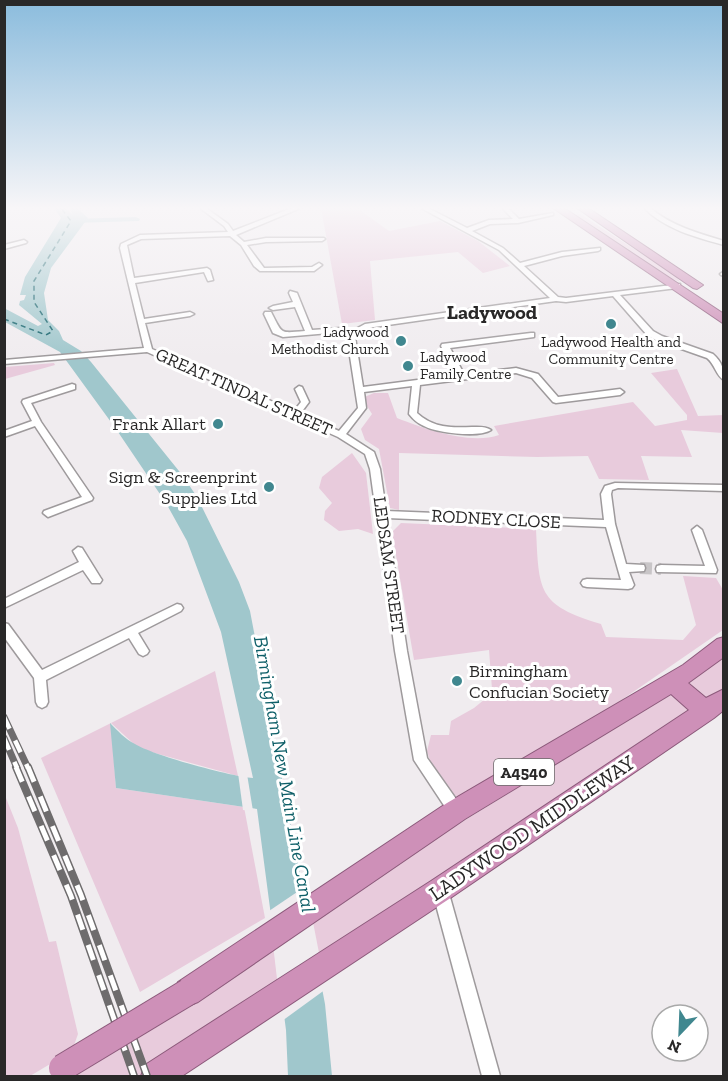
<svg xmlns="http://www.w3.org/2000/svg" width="728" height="1081" font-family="'Zilla Slab',serif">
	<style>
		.green { fill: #e8cbdc }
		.water { fill: #a0c7cc }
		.pier { fill: #f0ecef }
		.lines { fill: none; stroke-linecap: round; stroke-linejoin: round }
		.canal { fill: #a0c7cc; fill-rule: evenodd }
		.ferry { stroke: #0e5f68; stroke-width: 1.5; stroke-dasharray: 5 4; stroke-linecap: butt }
		.minor-tunnel { stroke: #c8c5c7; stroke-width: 12; stroke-dasharray: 12 6; stroke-linecap: butt }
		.minor-casing { stroke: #9e9a9c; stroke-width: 3 }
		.trunk-casing { stroke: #8c5a7b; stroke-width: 2 }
		.minor { fill: #fff; fill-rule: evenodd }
		.trunk { fill: #ce90b8; fill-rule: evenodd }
		.rail-far1-casing { stroke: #6e6c6d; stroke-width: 7 }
		.rail-casing { stroke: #6e6c6d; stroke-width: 8 }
		.rail-far1 { stroke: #fff; stroke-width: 4.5; stroke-dasharray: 13; stroke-linecap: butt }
		.rail { stroke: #fff; stroke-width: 5; stroke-dasharray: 16; stroke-linecap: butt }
		.trunk-bridge-casing { stroke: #8c5a7b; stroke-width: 28; stroke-linecap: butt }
		.trunk-bridge { stroke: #ce90b8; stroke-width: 26 }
		.poi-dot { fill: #40878f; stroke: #fff; stroke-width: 2 }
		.labels { text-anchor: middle; stroke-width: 6; stroke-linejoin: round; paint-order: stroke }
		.far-poi-label { font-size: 15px; fill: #292828; stroke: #fff; text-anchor: end }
		.shield { fill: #fff; stroke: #696868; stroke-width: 1.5 }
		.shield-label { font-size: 16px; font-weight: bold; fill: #292828 }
		.street-label { font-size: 18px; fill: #292828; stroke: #fff }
		.poi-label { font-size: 18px; fill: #292828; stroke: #fff; text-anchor: end }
		.far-district-label { font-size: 20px; font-weight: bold; fill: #292828; stroke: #fff }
		.water-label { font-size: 20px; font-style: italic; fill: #0e5f68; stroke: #fff }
		.near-street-label { font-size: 21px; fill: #292828; stroke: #fff }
	</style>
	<rect width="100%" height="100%" fill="#f0ecef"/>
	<g class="green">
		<path d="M 321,208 L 357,208 L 389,231 L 440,221 L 478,241 L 510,266 L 483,273 L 458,252 L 370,261 L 375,320 L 342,324 Z"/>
		<path d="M 580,214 L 676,276 L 680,282 L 663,275 L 573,215 Z"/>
		<path d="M 54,363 L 55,365 L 5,379 L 5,367 Z"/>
		<path d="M 677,369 L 698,416 L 724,415 L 723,433 L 681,430 L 692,457 L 641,456 L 649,480 L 599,479 L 588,456 L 537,457 L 399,453 L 399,510 L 390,508 L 379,449 L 365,440 L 361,429 L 372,414 L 362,398 L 374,393 L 388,393 L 397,418 C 425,429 470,445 499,435 L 494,426 L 633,402 L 655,426 L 687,420 L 687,415 L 651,373 Z"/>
		<path d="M 352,453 L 366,473 L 373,534 L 358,529 L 339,531 L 324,520 L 325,511 L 332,503 L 319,488 L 322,477 Z"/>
		<path d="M 401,523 L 536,529 C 539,591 537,605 601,624 L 606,637 L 683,640 L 696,625 L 683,576 L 716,578 L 723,590 L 723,630 L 607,710 L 467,799 L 453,795 L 433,770 L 427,751 L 431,735 L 449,735 L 451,721 L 474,708 L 485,699 L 492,689 L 489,650 L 414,660 L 392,532 Z"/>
		<path d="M 723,651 L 723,689 L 706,701 L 699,699 L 687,681 Z"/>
		<path d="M 215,671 L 238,776 L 151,752 L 136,746 L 111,723 L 116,788 L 244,807 L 265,918 L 140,992 L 41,758 Z"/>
		<path d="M 671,693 L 693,709 L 142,1076 L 75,1076 L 333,910 L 428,843 Z"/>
		<path d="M 4,793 L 18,828 L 49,942 L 56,941 L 78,1034 L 72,1051 L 30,1076 L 5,1076 Z"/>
	</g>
	<path class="water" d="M 54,208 L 66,208 L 73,215 L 69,208 L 77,208 L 88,218 L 51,268 L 44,293 L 48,320 L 59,331 L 63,340 L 81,351 L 91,362 L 183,476 L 197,497 L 239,582 L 250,611 L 325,1004 L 332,1076 L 288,1076 L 286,1030 L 257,809 L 116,788 L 110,723 C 118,731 125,739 135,744 C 152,755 233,777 253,778 L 221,632 L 187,541 L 166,503 L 116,429 L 60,352 L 5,322 L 4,308 L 38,326 L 42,324 L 19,305 L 20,301 L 24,300 L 26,295 L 20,295 L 25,277 L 61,218 Z"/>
	<g class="pier">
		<path d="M 238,773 L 247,774 L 253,811 L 243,810 Z"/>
		<path d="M 306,886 L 326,989 L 282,1021 L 269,911 Z"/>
	</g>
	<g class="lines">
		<path class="canal" d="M 136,217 L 140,219 L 139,221 L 71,223 L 67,221 L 71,219 Z"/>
		<path class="ferry" d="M 4,319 L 46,335 L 53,331 L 34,302 L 34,281 L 71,221 L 61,208"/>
		<path class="minor-tunnel" d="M 640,568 L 661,569"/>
		<g class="minor-casing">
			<g id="minor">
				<path d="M 200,208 L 206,208 L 228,224 L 233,231 L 292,208 L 299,208 L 298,209 L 236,235 L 244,242 L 266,238 L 324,238 L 325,239 L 322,241 L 266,242 L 247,245 L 264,268 L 312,267 L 319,263 L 322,265 L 314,271 L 260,271 L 254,266 L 241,245 L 230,236 L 141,239 L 127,245 L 134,278 L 207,268 L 210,270 L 213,280 L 208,281 L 204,272 L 135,283 L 144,319 L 190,312 L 194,314 L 190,316 L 145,323 L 152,349 L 294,411 L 301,402 L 295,389 L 299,386 L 302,387 L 309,402 L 300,414 L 339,431 L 358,408 L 347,337 L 349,334 L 341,332 L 283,337 L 273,333 L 264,314 L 265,312 L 271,312 C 283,335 279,333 305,331 L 295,307 L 273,310 L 269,308 L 273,306 L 293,302 L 289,293 L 290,291 L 297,293 L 312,330 L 341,328 L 354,330 L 365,324 L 550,298 L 499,250 L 421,208 L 428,208 L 467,228 L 489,220 L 513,219 L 502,208 L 508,208 L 519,219 L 553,213 L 553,215 L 518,223 L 490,224 L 472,231 L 503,248 L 520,263 L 562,252 L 600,248 L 600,250 L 598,251 L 562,256 L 524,266 L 558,297 L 566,298 L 680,284 L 680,288 L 677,288 L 620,295 L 653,331 L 662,336 L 713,354 C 722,362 724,369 724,380 C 716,376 715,364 707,358 L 656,340 L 647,335 L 613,296 L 566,302 L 556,301 L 367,328 L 355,337 L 363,387 L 456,375 L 441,346 L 442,344 L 531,333 L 534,333 L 534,337 L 450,348 L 464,374 L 516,368 L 538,374 L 558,397 L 620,389 L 624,392 L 620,395 L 556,403 L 553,402 L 532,378 L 516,373 L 420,385 L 417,413 C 433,428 452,428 472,427 C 479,427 485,426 491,430 C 479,438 437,433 424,426 C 417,423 413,419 409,414 L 412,386 L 364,392 L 366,408 L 346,434 L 374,452 L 380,469 L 386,511 L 604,520 L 601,494 L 605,486 L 615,483 L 724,485 L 724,491 L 618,488 L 612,490 L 611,494 L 615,524 L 626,564 L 644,565 L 645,568 L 644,571 L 629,572 L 634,585 L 632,588 L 628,589 L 587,587 L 583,586 L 581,583 L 583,580 L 587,579 L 621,580 L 606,527 L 387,518 L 407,651 L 427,758 L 461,806 L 463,811 L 461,816 L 456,818 L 451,816 L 414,760 L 395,651 L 370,469 L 365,454 L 338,437 L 147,352 L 4,364 L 4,360 L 144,348 L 120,248 L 121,244 L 140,235 L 228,232 L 224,226 Z"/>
				<path d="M 644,208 L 650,208 C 672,226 697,233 724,241 L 724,245 C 695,237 665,229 644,208 Z"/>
				<path d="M 24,240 L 27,242 L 26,243 L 4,249 L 4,245 Z"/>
				<path d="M 723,272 L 724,276 L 721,275 L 720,274 Z"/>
				<path d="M 72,384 L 75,385 L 75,389 L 31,403 L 41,422 L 93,498 L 92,500 L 48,517 L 43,513 L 44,511 L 82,497 L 35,426 L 4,437 L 4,431 L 32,421 L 22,402 L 23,400 Z"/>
				<path d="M 697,526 L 702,530 L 717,570 L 716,573 L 657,572 L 656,569 L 657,566 L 661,565 L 705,566 L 692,530 Z"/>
				<path d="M 78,547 L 82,548 L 100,577 L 102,580 L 100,583 L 92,583 L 83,570 L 4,608 L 4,599 L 79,562 L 73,551 Z"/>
				<path d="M 177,604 L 181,605 L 183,608 L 181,611 L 138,633 L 149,651 L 147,654 L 143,656 L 139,654 L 129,638 L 46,680 L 48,702 L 46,706 L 42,708 L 38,706 L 36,702 L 34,678 L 4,637 L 4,623 L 8,624 L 42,670 Z"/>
				<path d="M 440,882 L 445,885 L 448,890 L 500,1076 L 482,1076 L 432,890 L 435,885 Z"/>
			</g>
		</g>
		<g class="trunk-casing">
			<g id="trunk">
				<path d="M 553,208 L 564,208 L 724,314 L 724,324 Z"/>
				<path d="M 577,208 L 588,208 L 703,285 L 697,289 L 693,288 Z"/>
				<path d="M 724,637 L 724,657 L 688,683 L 706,698 L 724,689 L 724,710 L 714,718 L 449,899 L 182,1076 L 141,1076 L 145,1065 L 431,881 L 689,710 L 671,694 L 465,819 L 198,1002 L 188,1006 L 178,1002 L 174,992 L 178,982 L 447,803 L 683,665 L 717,639 Z"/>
			</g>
		</g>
		<use href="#minor" class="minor"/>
		<use href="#trunk" class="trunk"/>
		<g class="rail-far1-casing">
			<g id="rail-far1">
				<path d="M 4,717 L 28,768"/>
				<path d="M 4,738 L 17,768"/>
			</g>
		</g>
		<g class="rail-casing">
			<g id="rail">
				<path d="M 16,767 L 71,896 L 134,1076"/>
				<path d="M 28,767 L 81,895 L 147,1076"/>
			</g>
		</g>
		<use href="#rail-far1" class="rail-far1"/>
		<use href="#rail" class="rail"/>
		<g class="trunk-bridge-casing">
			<path id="trunk-bridge" d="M 62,1068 L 188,992"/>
		</g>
		<use href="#trunk-bridge" class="trunk-bridge"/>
	</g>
	<linearGradient id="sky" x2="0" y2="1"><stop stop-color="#8bbcdd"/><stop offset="0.58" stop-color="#f8f6f8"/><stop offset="1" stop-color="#f8f6f8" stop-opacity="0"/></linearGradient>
	<rect width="728" height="359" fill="url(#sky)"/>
	<g class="poi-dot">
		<circle cx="611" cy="324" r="6"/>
		<circle cx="401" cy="341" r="6"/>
		<circle cx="408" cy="366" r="6"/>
		<circle cx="218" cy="424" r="6"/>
		<circle cx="269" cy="487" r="6"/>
		<circle cx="457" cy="681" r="6"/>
	</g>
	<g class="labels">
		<g class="far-poi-label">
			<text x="389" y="337">Ladywood<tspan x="389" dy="17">Methodist Church</tspan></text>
			<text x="611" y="347" text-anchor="middle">Ladywood Health and<tspan x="611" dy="17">Community Centre</tspan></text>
			<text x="420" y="362" text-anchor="start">Ladywood<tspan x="420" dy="17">Family Centre</tspan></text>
		</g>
		<rect class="shield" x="494" y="759" width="60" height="26" rx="4.5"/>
		<g class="shield-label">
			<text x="524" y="778">A4540</text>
		</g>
		<g class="street-label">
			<text transform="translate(244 392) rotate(24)" y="6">GREAT TINDAL STREET</text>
			<text transform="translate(496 519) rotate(3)" y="6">RODNEY CLOSE</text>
			<text transform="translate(389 565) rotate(82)" y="6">LEDSAM STREET</text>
		</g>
		<g class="poi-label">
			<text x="206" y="430">Frank Allart</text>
			<text x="257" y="483">Sign &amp; Screenprint<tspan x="257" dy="21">Supplies Ltd</tspan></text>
			<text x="469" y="677" text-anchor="start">Birmingham<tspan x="469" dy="21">Confucian Society</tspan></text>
		</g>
		<g class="far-district-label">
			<text x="492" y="319">Ladywood</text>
		</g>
		<g class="water-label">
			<text transform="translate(285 774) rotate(80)" y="7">Birmingham New Main Line Canal</text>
		</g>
		<g class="near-street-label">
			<text transform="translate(532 828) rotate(-34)" y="7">LADYWOOD MIDDLEWAY</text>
		</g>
	</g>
	<rect width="728" height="1081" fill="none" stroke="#292828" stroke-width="12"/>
	<g transform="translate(680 1033) rotate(203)"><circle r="28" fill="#ffffff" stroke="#a9a9a9" stroke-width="1.5"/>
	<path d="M0-4.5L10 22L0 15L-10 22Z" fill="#40878f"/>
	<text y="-9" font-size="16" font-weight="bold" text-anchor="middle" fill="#292828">N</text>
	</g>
</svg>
